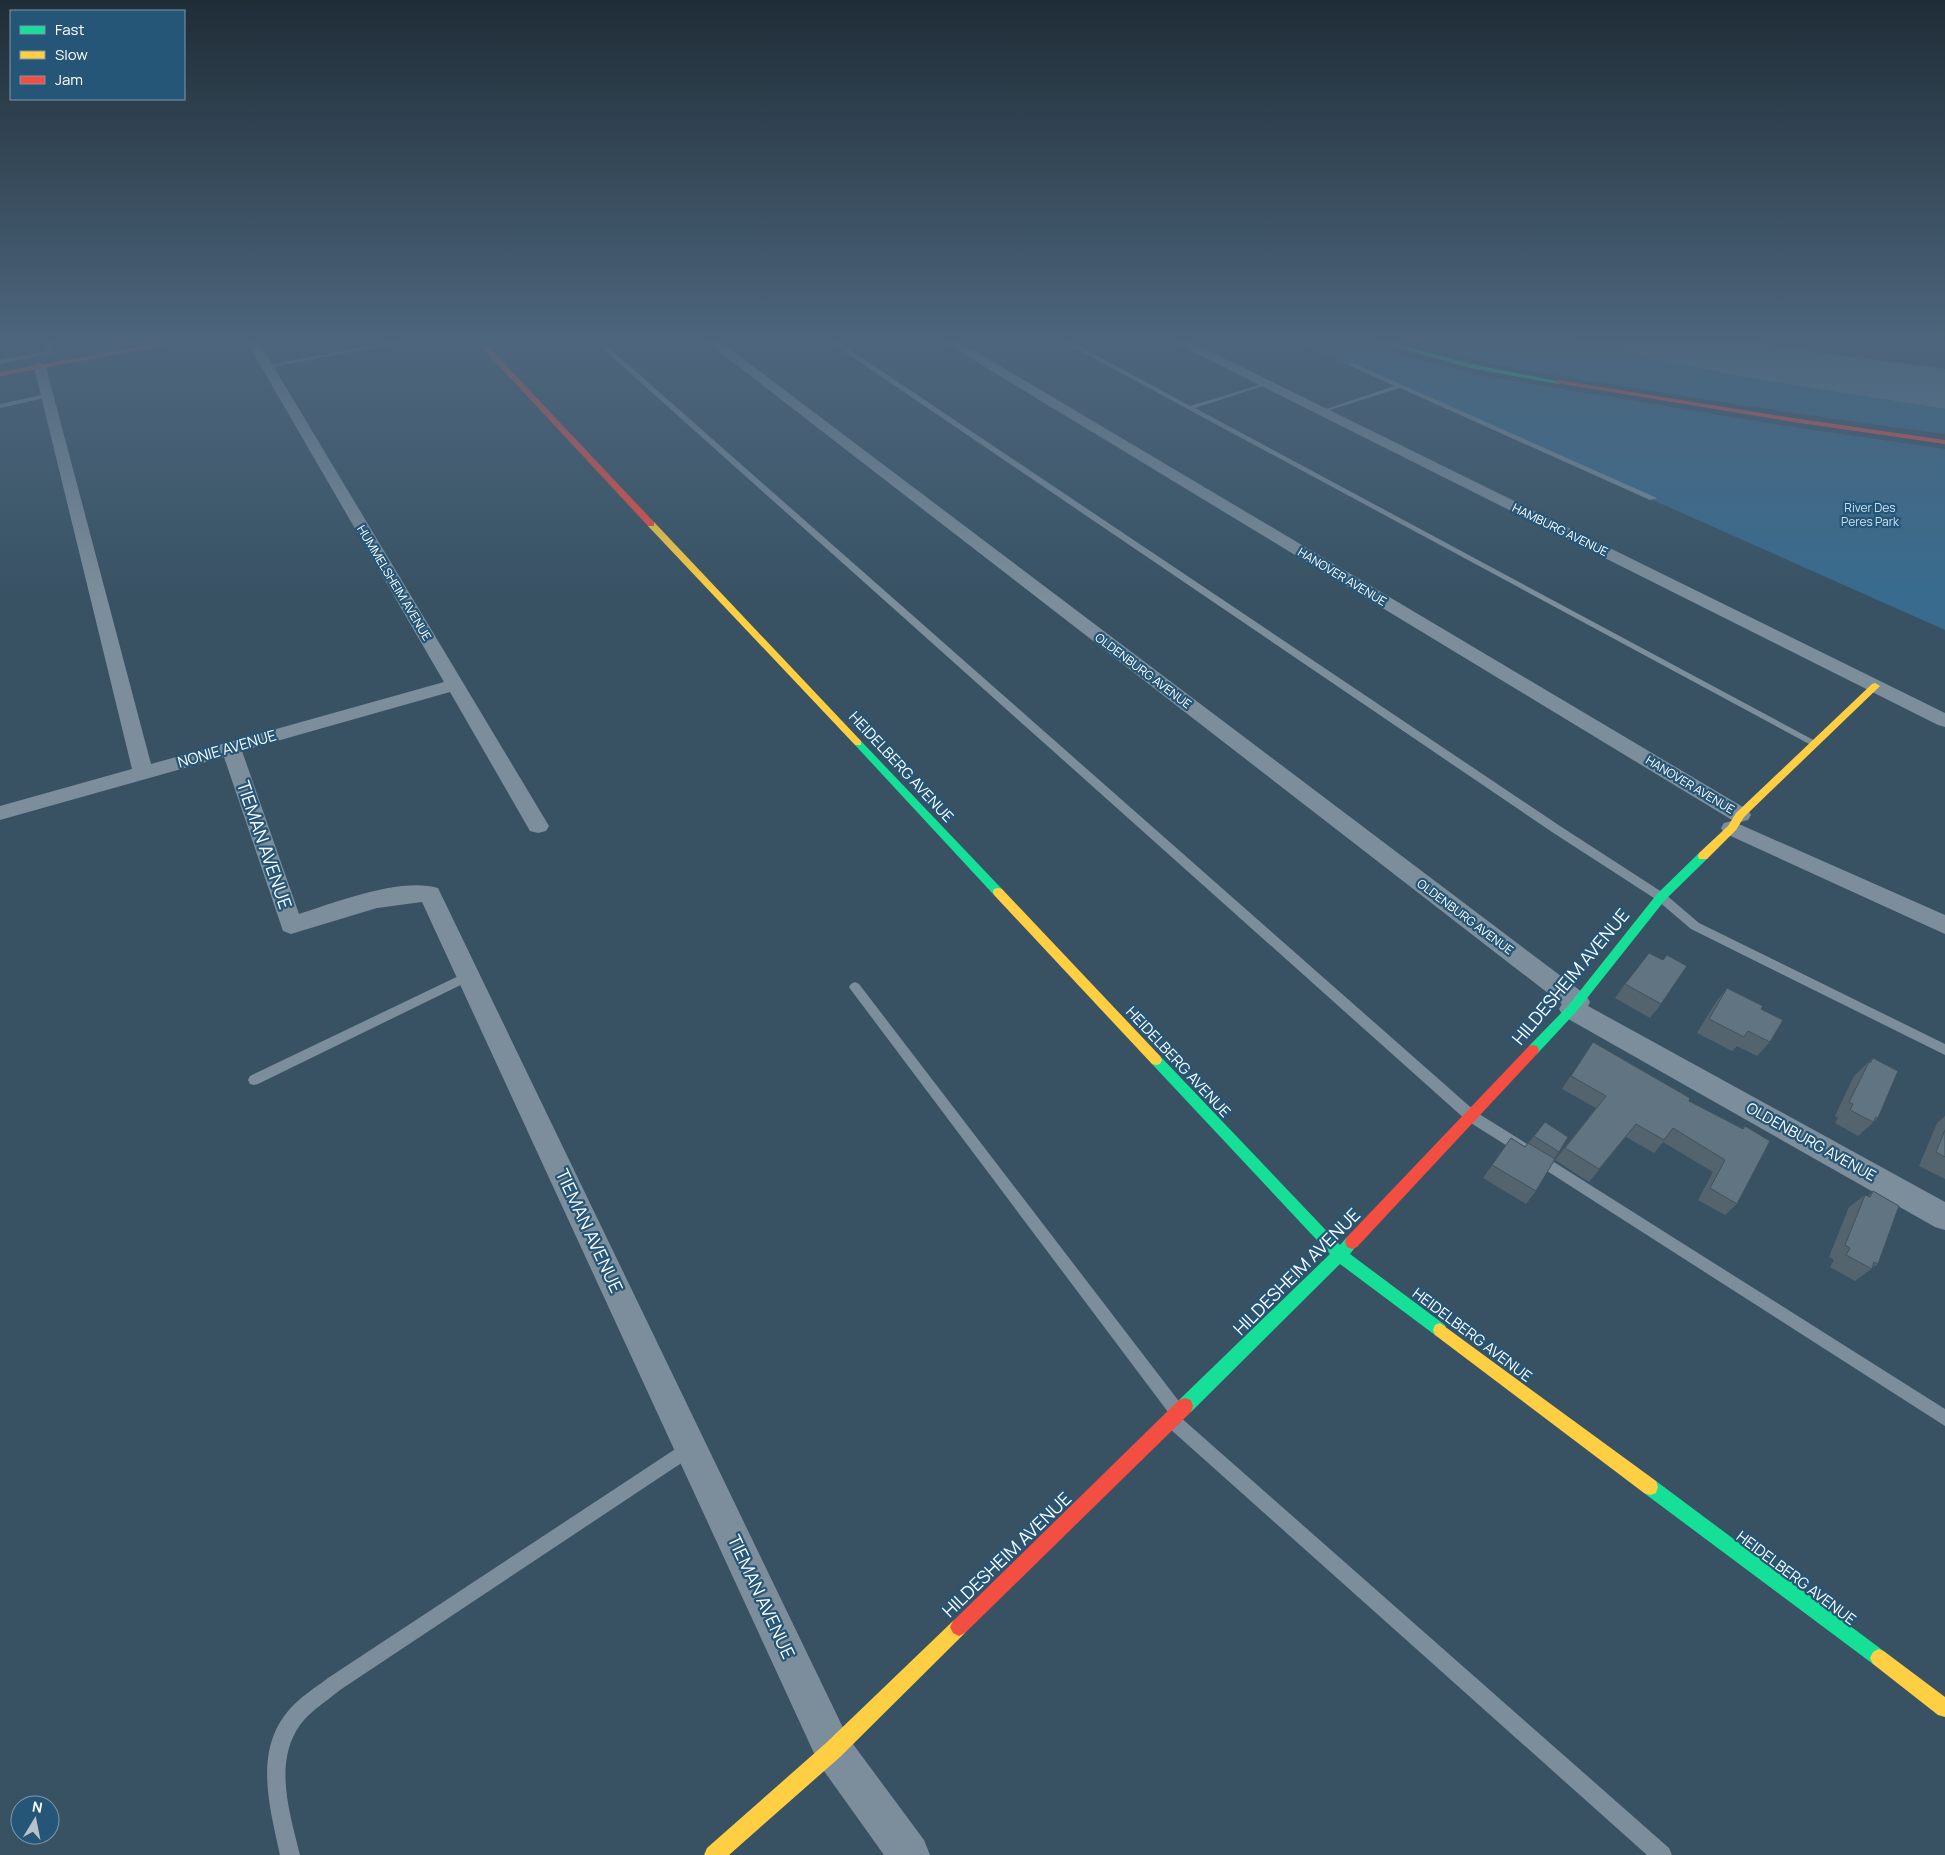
<svg xmlns="http://www.w3.org/2000/svg" width="1945" height="1855" font-family="Manrope,sans-serif">
	<style>
		.green { fill: #386b8e }
		.water { fill: #5b7d96 }
		.lines { fill: none; stroke-linecap: round; stroke-linejoin: round }
		.lane { fill: #7c8e9b; fill-rule: evenodd }
		.street { fill: #7c8e9b; fill-rule: evenodd }
		.fast { fill: #16e098; fill-rule: evenodd }
		.slow { fill: #ffcf43; fill-rule: evenodd }
		.jam { fill: #f24e42; fill-rule: evenodd }
		.wall { fill: #53646f }
		.shaded-wall { fill: #43515a }
		.building { fill: #607481; stroke: #43515a }
		.labels { text-anchor: middle; stroke-width: 4.5; stroke-linejoin: round; paint-order: stroke }
		.far-park-label { font-size: 12px; fill: #c8e2f3; stroke: #255577 }
		.far-street-label { font-size: 12px; fill: #fff; stroke: #255577 }
		.street-label { font-size: 15px; fill: #fff; stroke: #255577 }
		.near-street-label { font-size: 18px; fill: #fff; stroke: #255577 }
	</style>
	<rect width="100%" height="100%" fill="#385264"/>
	<g class="green">
		<path d="M 1291,339 L 1350,339 L 1417,360 L 1496,378 L 1786,426 L 1945,449 L 1945,630 Z"/>
		<path d="M 1391,339 L 1560,339 L 1744,377 L 1945,409 L 1945,434 C 1845,421 1746,406 1646,390 C 1560,376 1475,364 1391,339 Z"/>
	</g>
	<path class="water" d="M 1560,339 L 1745,339 L 1831,354 L 1945,369 L 1945,409 L 1744,377 Z"/>
	<g class="lines">
		<g class="lane">
			<path d="M 46,339 L 52,339 L 54,350 L 49,354 L 0,364 L 0,360 L 45,352 L 48,349 Z"/>
			<path d="M 405,339 L 420,339 L 266,368 L 263,366 Z"/>
			<path d="M 592,339 L 599,339 L 1476,1112 L 1527,1144 L 1529,1148 L 1527,1152 L 1522,1154 L 1517,1152 L 1466,1120 Z"/>
			<path d="M 826,339 L 834,339 L 1560,826 L 1665,894 L 1699,923 L 1945,1044 L 1945,1055 L 1691,929 L 1657,900 L 1552,832 Z"/>
			<path d="M 1058,339 L 1066,339 L 1190,406 L 1266,383 L 1266,385 L 1195,408 L 1819,743 L 1817,745 L 1811,745 Z"/>
			<path d="M 1349,363 L 1353,363 L 1657,498 L 1650,500 L 1400,388 L 1320,413 L 1320,411 L 1394,386 L 1349,365 Z"/>
			<path d="M 47,394 L 49,395 L 49,397 L 0,408 L 0,404 Z"/>
			<path d="M 469,971 L 473,973 L 475,976 L 473,979 L 258,1084 L 254,1085 L 250,1084 L 248,1080 L 250,1076 Z"/>
			<path d="M 855,982 L 859,984 L 1181,1404 L 1183,1410 L 1179,1416 L 1669,1848 L 1672,1855 L 1647,1855 L 1169,1428 L 1167,1422 L 1171,1416 L 851,990 L 849,987 L 851,984 Z"/>
			<path d="M 1538,1152 L 1945,1409 L 1945,1426 L 1533,1162 L 1531,1158 L 1533,1154 Z"/>
			<path d="M 689,1440 L 695,1442 L 697,1448 L 695,1454 L 340,1690 C 327,1701 310,1711 300,1725 C 273,1763 290,1814 300,1855 L 280,1855 C 270,1808 253,1751 289,1710 C 300,1697 315,1688 328,1678 Z"/>
		</g>
		<g class="street">
			<path d="M 245,339 L 257,339 L 549,826 L 546,831 L 538,833 L 530,831 L 450,692 L 242,751 L 299,914 C 336,902 401,877 438,888 L 847,1736 L 924,1840 L 930,1855 L 884,1855 L 819,1764 L 422,902 L 377,908 L 291,934 L 283,931 L 224,757 L 0,820 L 0,806 L 132,769 L 34,367 L 35,364 L 40,363 L 46,367 L 151,764 L 444,682 Z"/>
			<path d="M 703,339 L 717,339 L 1586,995 L 1590,1002 L 1588,1006 L 1945,1202 L 1945,1230 L 1935,1227 L 1563,1016 L 1559,1009 L 1562,1004 Z"/>
			<path d="M 939,339 L 955,339 L 1748,810 L 1751,815 L 1748,820 L 1740,822 L 1732,820 Z"/>
			<path d="M 1168,339 L 1185,339 L 1945,713 L 1945,727 L 1938,725 Z"/>
			<path d="M 1732,821 L 1945,915 L 1945,934 L 1724,833 L 1721,828 L 1724,823 Z"/>
		</g>
		<g class="fast">
			<path d="M 1367,339 L 1378,339 L 1471,364 L 1561,382 L 1558,384 L 1470,368 Z"/>
			<path d="M 858,740 L 861,741 L 1002,889 L 1003,892 L 1002,895 L 994,895 L 855,745 L 855,741 Z"/>
			<path d="M 1703,852 L 1708,856 L 1707,859 L 1665,900 L 1576,1012 L 1537,1054 L 1533,1055 L 1529,1054 L 1527,1050 L 1529,1046 L 1568,1006 L 1657,894 L 1699,853 Z"/>
			<path d="M 1156,1055 L 1160,1056 L 1340,1245 L 1347,1237 L 1352,1235 L 1357,1237 L 1359,1242 L 1350,1254 L 1445,1325 L 1447,1330 L 1445,1335 L 1440,1337 L 1435,1335 L 1340,1264 L 1191,1412 L 1185,1414 L 1179,1412 L 1177,1406 L 1179,1400 L 1330,1254 L 1152,1064 L 1150,1060 L 1152,1056 Z"/>
			<path d="M 1650,1479 L 1656,1481 L 1885,1652 L 1888,1658 L 1885,1664 L 1879,1667 L 1873,1664 L 1644,1493 L 1642,1487 L 1644,1481 Z"/>
		</g>
		<g class="slow">
			<path d="M 648,522 L 654,522 L 861,741 L 861,745 L 855,745 L 648,526 Z"/>
			<path d="M 1875,683 L 1880,686 L 1878,688 L 1744,817 L 1736,830 L 1707,859 L 1699,859 L 1698,856 L 1699,853 L 1728,826 L 1736,813 L 1872,684 Z"/>
			<path d="M 998,888 L 1002,889 L 1160,1056 L 1162,1060 L 1160,1064 L 1156,1065 L 1152,1064 L 994,895 L 993,892 L 994,889 Z"/>
			<path d="M 1440,1323 L 1656,1481 L 1658,1487 L 1656,1493 L 1650,1495 L 1644,1493 L 1435,1335 L 1433,1330 L 1435,1325 Z"/>
			<path d="M 959,1618 L 965,1621 L 968,1627 L 965,1633 L 840,1757 L 729,1855 L 704,1855 L 707,1848 L 826,1743 L 953,1621 Z"/>
			<path d="M 1879,1649 L 1885,1652 L 1945,1697 L 1945,1717 L 1938,1715 L 1873,1664 L 1870,1658 L 1873,1652 Z"/>
		</g>
		<g class="jam">
			<path d="M 183,339 L 198,339 L 0,376 L 0,372 Z"/>
			<path d="M 474,339 L 481,339 L 654,522 L 654,526 L 648,526 Z"/>
			<path d="M 1558,380 L 1793,418 L 1945,440 L 1945,444 L 1793,422 L 1556,383 L 1556,381 Z"/>
			<path d="M 1533,1045 L 1537,1046 L 1539,1050 L 1537,1054 L 1357,1247 L 1352,1249 L 1347,1247 L 1345,1242 L 1347,1237 L 1529,1046 Z"/>
			<path d="M 1185,1398 L 1191,1400 L 1193,1406 L 1191,1412 L 965,1633 L 959,1636 L 953,1633 L 950,1627 L 953,1621 L 1179,1400 Z"/>
		</g>
	</g>
	<g class="wall">
		<path d="M 1625,984 L 1661,1004 L 1650,1018 L 1615,998 Z"/>
		<path d="M 1727,988 L 1761,1009 L 1770,1042 L 1757,1056 L 1737,1046 L 1732,1051 L 1697,1033 L 1716,1002 Z"/>
		<path d="M 1593,1042 L 1689,1101 L 1742,1129 L 1745,1126 L 1737,1204 L 1725,1215 L 1698,1200 L 1713,1172 L 1663,1142 L 1654,1153 L 1626,1137 L 1589,1182 L 1555,1160 L 1596,1108 L 1562,1089 Z"/>
		<path d="M 1873,1058 L 1878,1118 L 1858,1136 L 1835,1123 L 1838,1118 L 1835,1116 L 1854,1076 Z"/>
		<path d="M 1945,1116 L 1945,1179 L 1919,1166 L 1937,1123 Z"/>
		<path d="M 1534,1136 L 1559,1152 L 1554,1159 L 1536,1191 L 1526,1204 L 1483,1178 L 1511,1138 L 1525,1147 Z"/>
		<path d="M 1873,1191 L 1878,1264 L 1855,1281 L 1830,1267 L 1834,1260 L 1829,1257 L 1849,1207 L 1865,1195 L 1868,1196 Z"/>
	</g>
	<path class="shaded-wall" d="M 2,339 L 41,339 L 44,350 L 0,360 L 0,340 Z"/>
	<g class="building">
		<path d="M 1649,953 L 1663,960 L 1667,955 L 1687,966 L 1661,1004 L 1625,984 Z"/>
		<path d="M 1727,988 L 1763,1006 L 1761,1009 L 1783,1020 L 1770,1042 L 1748,1031 L 1744,1037 L 1709,1019 Z"/>
		<path d="M 1593,1042 L 1690,1098 L 1689,1101 L 1743,1129 L 1745,1126 L 1770,1141 L 1737,1204 L 1710,1188 L 1725,1160 L 1673,1128 L 1664,1140 L 1636,1124 L 1599,1169 L 1565,1148 L 1606,1096 L 1571,1076 Z"/>
		<path d="M 1873,1058 L 1898,1071 L 1878,1118 L 1876,1117 L 1873,1122 L 1850,1110 L 1853,1104 L 1849,1102 L 1869,1062 L 1870,1063 Z"/>
		<path d="M 1545,1122 L 1568,1137 L 1559,1152 L 1534,1136 Z"/>
		<path d="M 1945,1130 L 1945,1157 L 1936,1152 Z"/>
		<path d="M 1511,1138 L 1525,1147 L 1528,1143 L 1555,1159 L 1536,1191 L 1492,1165 Z"/>
		<path d="M 1873,1191 L 1899,1206 L 1878,1264 L 1874,1262 L 1872,1269 L 1846,1255 L 1850,1248 L 1845,1245 L 1865,1195 L 1870,1197 Z"/>
	</g>
	<linearGradient id="sky" x2="0" y2="1"><stop stop-color="#1f2d37"/><stop offset="0.57" stop-color="#4d667d"/><stop offset="1" stop-color="#4d667d" stop-opacity="0"/></linearGradient>
	<rect width="1945" height="599" fill="url(#sky)"/>
	<g class="labels">
		<g class="far-park-label">
			<text x="1870" y="512">River Des<tspan x="1870" dy="14">Peres Park</tspan></text>
		</g>
		<g class="far-street-label">
			<text transform="translate(1560 530) rotate(26)" y="4">HAMBURG AVENUE</text>
			<text transform="translate(1342 577) rotate(31)" y="4">HANOVER AVENUE</text>
			<text transform="translate(394 583) rotate(59)" y="4">HUMMELSHEIM AVENUE</text>
			<text transform="translate(1143 671) rotate(37)" y="4">OLDENBURG AVENUE</text>
			<text transform="translate(1690 785) rotate(31)" y="4">HANOVER AVENUE</text>
			<text transform="translate(1465 917) rotate(37)" y="4">OLDENBURG AVENUE</text>
		</g>
		<g class="street-label">
			<text transform="translate(227 749) rotate(-16)" y="5">NONIE AVENUE</text>
			<text transform="translate(901 767) rotate(47)" y="5">HEIDELBERG AVENUE</text>
			<text transform="translate(1178 1062) rotate(47)" y="5">HEIDELBERG AVENUE</text>
			<text transform="translate(1811 1142) rotate(29)" y="5">OLDENBURG AVENUE</text>
			<text transform="translate(1472 1335) rotate(37)" y="5">HEIDELBERG AVENUE</text>
			<text transform="translate(1796 1578) rotate(37)" y="5">HEIDELBERG AVENUE</text>
		</g>
		<g class="near-street-label">
			<text transform="translate(264 845) rotate(71)" y="6">TIEMAN AVENUE</text>
			<text transform="translate(1571 977) rotate(-50)" y="6">HILDESHEIM AVENUE</text>
			<text transform="translate(589 1231) rotate(65)" y="6">TIEMAN AVENUE</text>
			<text transform="translate(1297 1272) rotate(-45)" y="6">HILDESHEIM AVENUE</text>
			<text transform="translate(1007 1555) rotate(-44)" y="6">HILDESHEIM AVENUE</text>
			<text transform="translate(761 1597) rotate(65)" y="6">TIEMAN AVENUE</text>
		</g>
	</g>
	<rect x="10" y="10" width="175" height="90" fill="#255577" stroke="#7c99ad"/>
	<rect x="20" y="26" width="25" height="8" fill="#16e098" stroke="#7c99ad"/>
	<text x="55" y="35" font-size="15" fill="#ffffff">Fast</text>
	<rect x="20" y="51" width="25" height="8" fill="#ffcf43" stroke="#7c99ad"/>
	<text x="55" y="60" font-size="15" fill="#ffffff">Slow</text>
	<rect x="20" y="76" width="25" height="8" fill="#f24e42" stroke="#7c99ad"/>
	<text x="55" y="85" font-size="15" fill="#ffffff">Jam</text>
	<g transform="translate(35 1820) rotate(10)"><circle r="24" fill="#255577" stroke="#7c99ad"/>
	<path d="M0-4L9 19L0 12L-9 19Z" fill="#b9c2c9"/>
	<text y="-8" font-size="14" font-weight="bold" text-anchor="middle" fill="#ffffff">N</text>
	</g>
</svg>
